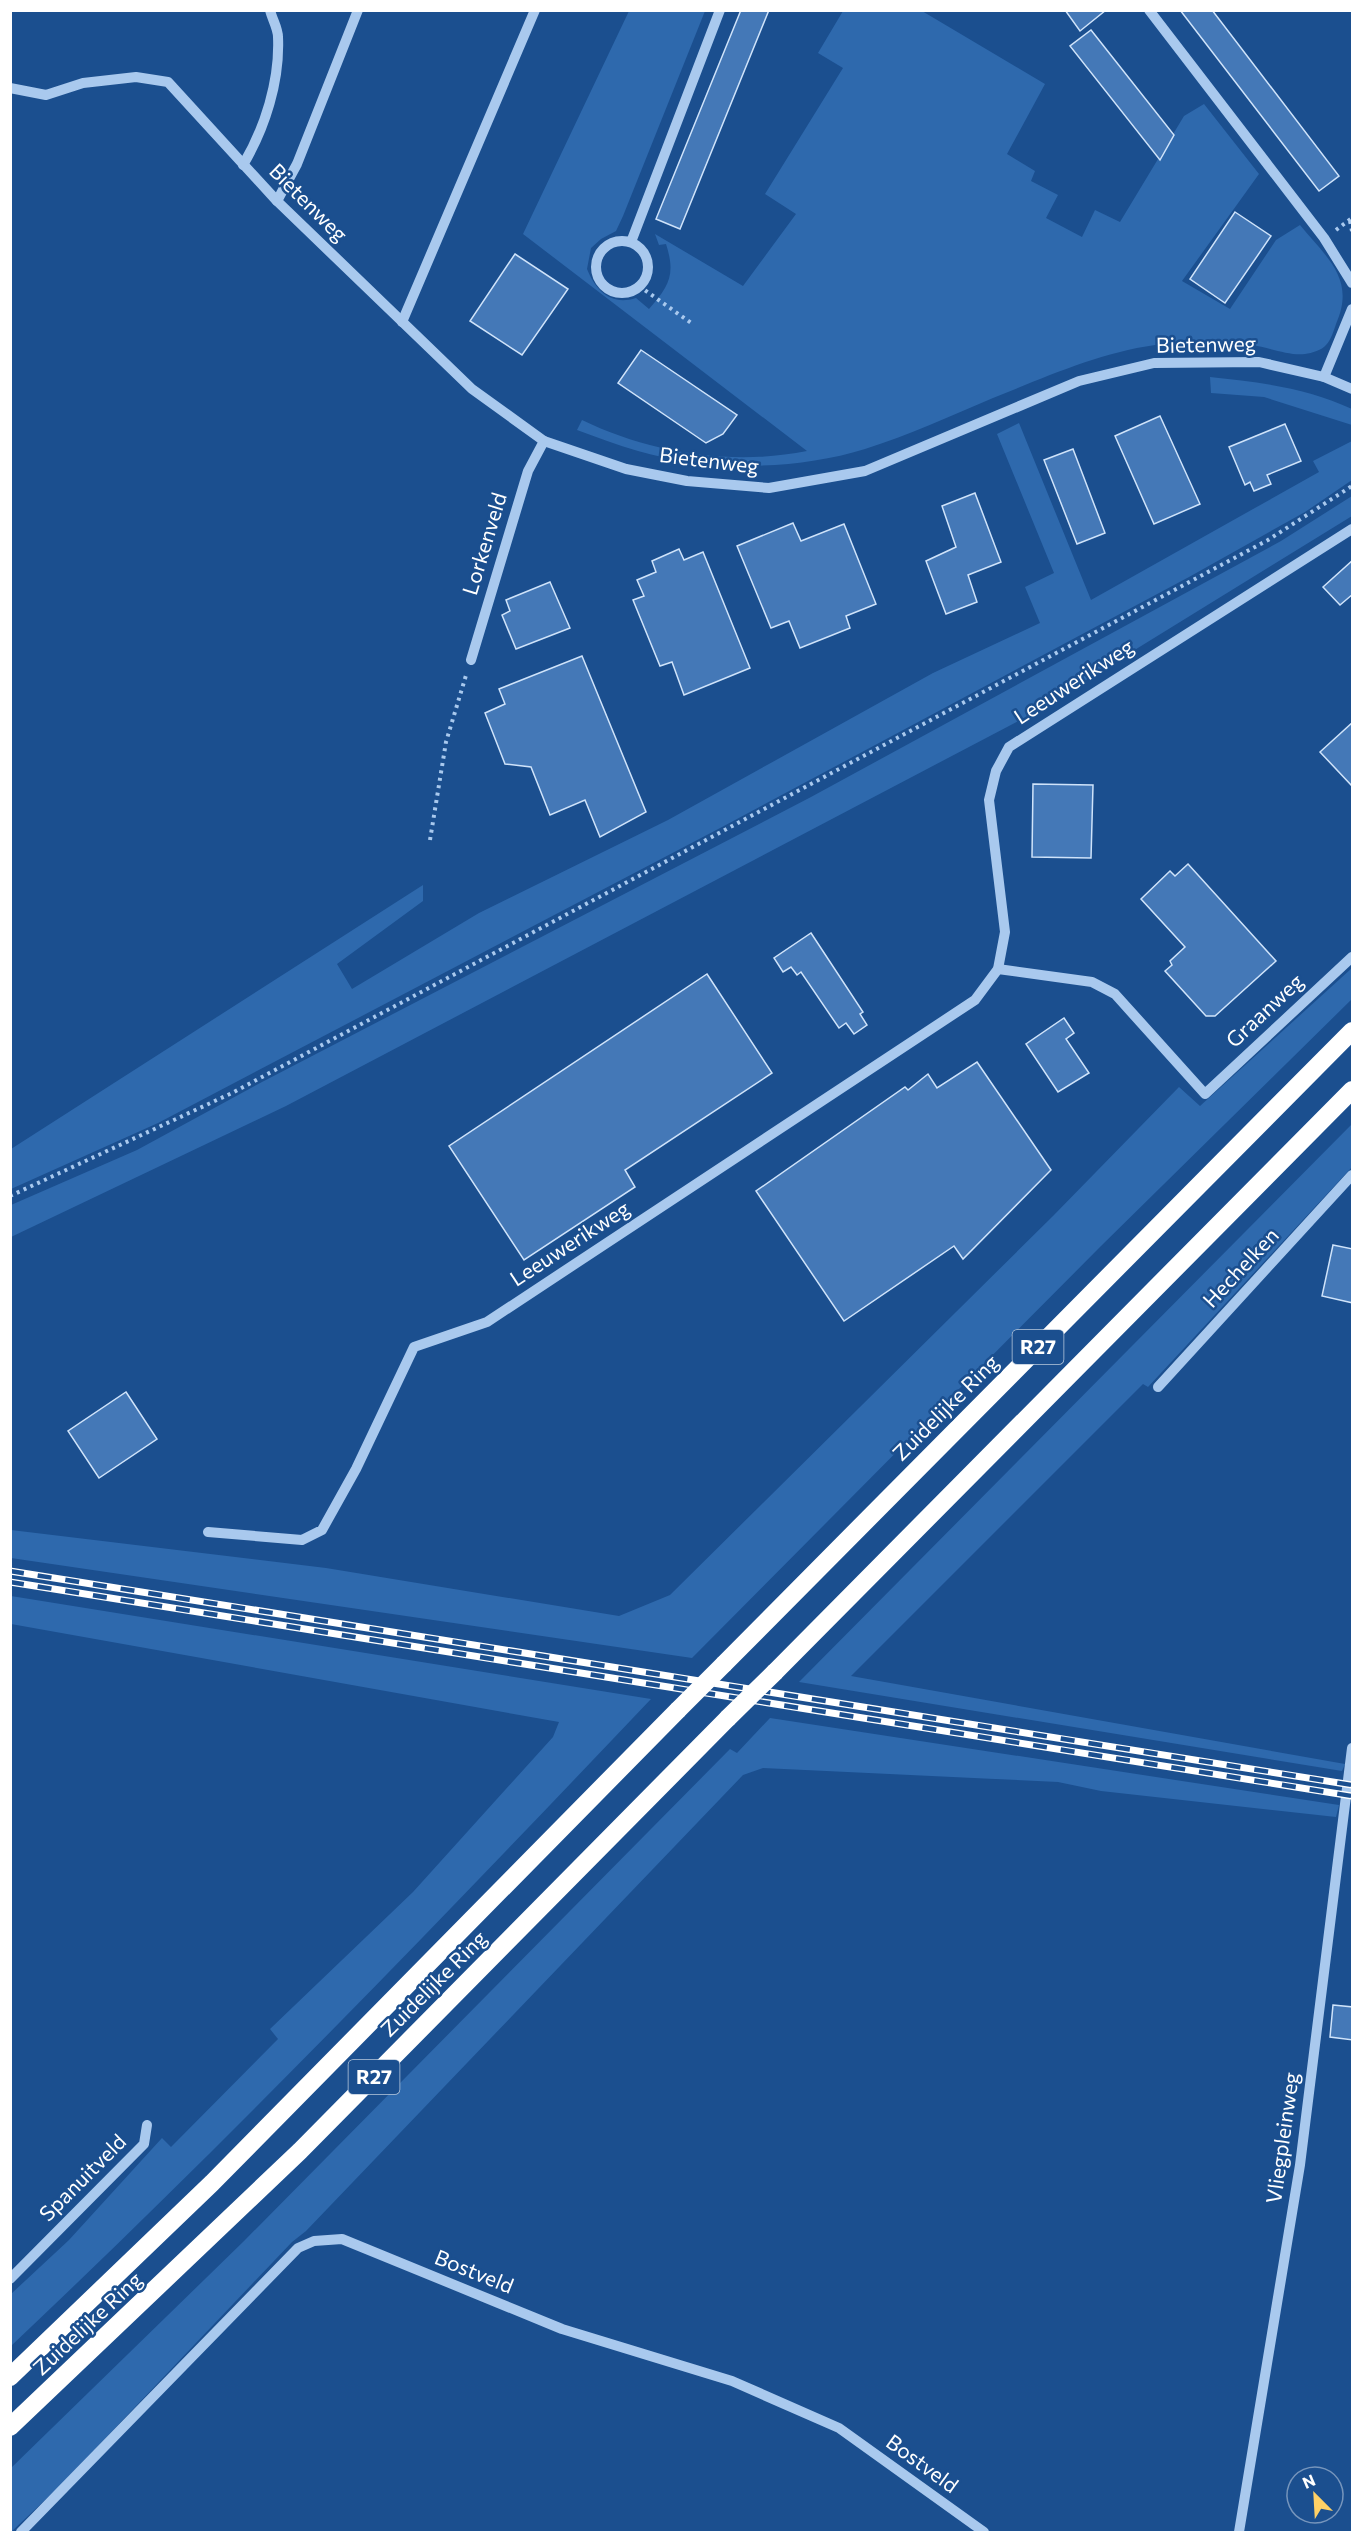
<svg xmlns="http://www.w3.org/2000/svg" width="1363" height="2543" font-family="Commissioner,sans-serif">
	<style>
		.green { fill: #2e69ad }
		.building { fill: #4478b7; stroke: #cfe3fa; stroke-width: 1.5 }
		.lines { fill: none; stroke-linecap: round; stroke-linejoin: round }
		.path { stroke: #a9c9ee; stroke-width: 4; stroke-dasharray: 3 4.5; stroke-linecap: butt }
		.minor { stroke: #a9c9ee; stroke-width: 10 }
		.highway { stroke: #fff; stroke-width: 18 }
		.rail-casing { stroke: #fff; stroke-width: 7 }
		.rail { stroke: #1b4f8f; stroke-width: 4.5; stroke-dasharray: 14; stroke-linecap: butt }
		.highway-bridge { stroke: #fff; stroke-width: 18 }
		.labels { text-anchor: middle; stroke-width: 5; stroke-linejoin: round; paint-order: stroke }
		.shield { fill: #1b4f8f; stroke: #bbcadd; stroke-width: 1.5 }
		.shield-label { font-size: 20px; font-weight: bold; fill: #fff }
		.street-label { font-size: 21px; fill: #fff; stroke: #1b4f8f }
	</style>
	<rect width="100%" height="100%" fill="#1b4f8f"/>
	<g class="green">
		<path d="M 629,11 L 705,11 L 623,216 L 616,231 L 601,239 L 591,248 L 587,269 C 596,291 611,306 636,298 L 649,309 C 669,286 676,275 666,244 L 659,245 L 655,234 L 743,286 L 796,214 L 765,194 L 843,68 L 818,53 L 843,11 L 922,11 L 1045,84 L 1007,154 L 1035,171 L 1031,181 L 1058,195 L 1046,218 L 1082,237 L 1095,210 L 1120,222 L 1184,116 L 1204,104 L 1259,174 L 1182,281 L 1230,309 L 1276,240 L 1300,225 C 1327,258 1356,279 1336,324 C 1334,330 1331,340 1326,345 C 1322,350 1312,353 1305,354 C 1289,356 1268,347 1251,345 C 1220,342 1186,340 1155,345 C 1098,353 1046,377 993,398 C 951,416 909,435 865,449 C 794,471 709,471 638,451 C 617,445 597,437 577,430 L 582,420 C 650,453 732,466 807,451 L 523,234 Z"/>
		<path d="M 1210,377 C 1259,382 1307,388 1352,409 L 1352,425 L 1264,397 L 1211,393 Z"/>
		<path d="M 1019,423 L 1091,600 L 1319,472 L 1313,461 L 1352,441 L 1352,480 L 1305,512 L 1189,577 L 722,827 L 158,1123 L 11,1189 L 11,1149 L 423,885 L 423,901 L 337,964 L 352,989 L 479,913 L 668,820 L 933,673 L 1040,623 L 1025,587 L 1054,573 L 997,434 Z"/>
		<path d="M 1352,496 L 1352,516 L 1026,717 L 286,1106 L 11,1237 L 11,1205 L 137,1150 L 262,1082 L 811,797 L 1281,541 Z"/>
		<path d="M 1352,968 L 1352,999 L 1101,1246 L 692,1658 L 11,1558 L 11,1530 L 326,1568 L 619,1616 L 670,1595 L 1053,1216 L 1179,1087 L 1200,1106 Z"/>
		<path d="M 1352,1124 L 1352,1167 L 1148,1387 L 1143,1384 L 851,1676 L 1345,1764 L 1342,1771 L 799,1682 Z"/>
		<path d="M 11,1596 L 651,1699 C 442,1919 231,2138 11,2346 L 11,2294 L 69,2240 L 162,2138 L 171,2147 L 278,2039 L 270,2029 L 413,1892 L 553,1737 L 559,1722 L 11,1624 Z"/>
		<path d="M 770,1718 L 1339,1805 L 1336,1817 L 1101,1791 L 1058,1782 L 763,1768 L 743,1775 L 306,2231 L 292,2242 L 60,2486 L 11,2532 L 11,2468 L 244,2241 L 730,1749 L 737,1753 Z"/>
	</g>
	<g class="building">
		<path d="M 741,10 L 769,10 L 680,229 L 656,219 Z"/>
		<path d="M 1065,10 L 1106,10 L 1080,31 Z"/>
		<path d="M 1180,10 L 1212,10 L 1339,176 L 1319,191 Z"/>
		<path d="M 1091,30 L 1174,135 L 1160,160 L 1070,46 Z"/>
		<path d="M 1235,212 L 1271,236 L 1225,303 L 1190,279 Z"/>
		<path d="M 515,254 L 568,289 L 522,355 L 470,321 Z"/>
		<path d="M 641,350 L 737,415 L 723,434 L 706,443 L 618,383 Z"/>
		<path d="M 1160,416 L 1200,504 L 1154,524 L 1115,436 Z"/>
		<path d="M 1285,424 L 1301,461 L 1267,475 L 1271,484 L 1254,491 L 1250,482 L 1245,485 L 1229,447 Z"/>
		<path d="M 1073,449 L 1105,533 L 1077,544 L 1044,460 Z"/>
		<path d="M 975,493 L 1001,562 L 968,575 L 977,602 L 946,614 L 926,561 L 956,547 L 942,506 Z"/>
		<path d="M 793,523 L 801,541 L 844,524 L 876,604 L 846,616 L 850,628 L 800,648 L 789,621 L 771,628 L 737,546 Z"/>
		<path d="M 679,549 L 684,560 L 703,552 L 750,668 L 684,695 L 672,662 L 660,666 L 633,600 L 644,596 L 637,580 L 656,572 L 652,561 Z"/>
		<path d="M 1353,560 L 1353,594 L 1340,605 L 1323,587 Z"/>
		<path d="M 550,582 L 570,628 L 516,649 L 502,615 L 510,611 L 506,600 Z"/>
		<path d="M 582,656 L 646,812 L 600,837 L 585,800 L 550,815 L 531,767 L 505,764 L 485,713 L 505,704 L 499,689 Z"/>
		<path d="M 1353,722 L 1353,787 L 1320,752 Z"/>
		<path d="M 1033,784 L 1093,785 L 1091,858 L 1032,857 Z"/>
		<path d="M 1188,864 L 1276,961 L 1215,1016 L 1206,1016 L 1165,971 L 1172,965 L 1170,961 L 1185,947 L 1141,899 L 1170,871 L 1175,876 Z"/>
		<path d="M 811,933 L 863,1012 L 860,1014 L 867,1025 L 854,1034 L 846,1023 L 839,1028 L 801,972 L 797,975 L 791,967 L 783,972 L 774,958 Z"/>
		<path d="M 707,974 L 772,1073 L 625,1170 L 635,1187 L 524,1260 L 449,1146 Z"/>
		<path d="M 1064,1018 L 1074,1033 L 1066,1039 L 1089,1073 L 1058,1092 L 1026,1044 Z"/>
		<path d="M 977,1062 L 1051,1170 L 963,1259 L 954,1246 L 844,1321 L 756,1191 L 905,1087 L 908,1090 L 928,1074 L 937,1088 Z"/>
		<path d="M 1333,1245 L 1353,1249 L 1353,1303 L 1322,1296 Z"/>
		<path d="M 126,1392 L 157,1439 L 99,1478 L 68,1431 Z"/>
		<path d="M 1333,2005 L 1353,2007 L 1353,2040 L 1330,2037 Z"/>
	</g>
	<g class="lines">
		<g class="path">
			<path d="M 1350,221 L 1352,231"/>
			<path d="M 1336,230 L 1352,218"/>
			<path d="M 639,286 L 694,325"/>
			<path d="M 430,840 L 446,742 L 467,672"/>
			<path d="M 10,1196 L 232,1093 L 1268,540 L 1352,486"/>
		</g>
		<g class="minor">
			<path d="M 1149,10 L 1324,238 L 1352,283"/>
			<path d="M 10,88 L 46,95 L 83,83 L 136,77 L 168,82 L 277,201 L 472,389 L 544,441 L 626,469 L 687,481 L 769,488 L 865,471 L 1079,381 L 1154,363 L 1259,362 L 1324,377 L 1352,389"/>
			<path d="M 243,165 C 265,128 280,81 278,37 C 278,28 272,19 270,10"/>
			<path d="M 277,201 L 297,164 L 358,10"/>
			<circle cx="622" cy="267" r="26"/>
			<path d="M 631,242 L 720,10"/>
			<path d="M 402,322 L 535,10"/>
			<path d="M 1324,377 L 1352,309"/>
			<path d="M 471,660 L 528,471 L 544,441"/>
			<path d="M 998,969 L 1092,982 L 1115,994 L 1205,1094 L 1352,957"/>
			<path d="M 1158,1387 L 1352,1175"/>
			<path d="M 208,1532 L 302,1540 L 322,1530 L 356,1469 L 414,1347 L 487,1322 L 975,1000 L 998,969 L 1005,932 L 989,800 L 996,771 L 1009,747 L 1352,529"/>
			<path d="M 10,2279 L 144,2144 L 147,2125"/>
			<path d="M 21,2532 L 298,2248 L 314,2241 L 342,2239 L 562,2329 L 732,2381 L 839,2428 L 984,2532"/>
			<path d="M 1239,2532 L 1300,2165 L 1352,1748"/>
		</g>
		<g class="highway">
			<path d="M 724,1664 L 1352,1031"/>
			<path d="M 775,1672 L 1352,1090"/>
			<path d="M 10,2377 L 212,2183 L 678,1710"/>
			<path d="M 10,2427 L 300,2151 L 728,1718"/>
		</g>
		<g class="rail-casing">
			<g id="rail">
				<path d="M 10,1571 L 1352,1785"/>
				<path d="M 10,1582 L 1352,1796"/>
			</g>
		</g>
		<use href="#rail" class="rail"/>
		<g class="highway-bridge">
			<path d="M 678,1710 L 724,1664"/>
			<path d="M 728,1718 L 775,1672"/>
		</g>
	</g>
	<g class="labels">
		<g class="shield">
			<rect x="1012.5" y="1330" width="51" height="34" rx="4.5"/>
			<rect x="348.5" y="2060" width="51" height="34" rx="4.5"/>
		</g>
		<g class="shield-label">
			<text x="1038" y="1354">R27</text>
			<text x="374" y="2084">R27</text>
		</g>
		<g class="street-label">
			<text transform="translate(308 203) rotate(45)" y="7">Bietenweg</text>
			<text transform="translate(1206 345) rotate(-1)" y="7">Bietenweg</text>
			<text transform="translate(709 461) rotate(7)" y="7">Bietenweg</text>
			<text transform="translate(485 544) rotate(-73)" y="7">Lorkenveld</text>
			<text transform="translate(1074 682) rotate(-33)" y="7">Leeuwerikweg</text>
			<text transform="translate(1265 1011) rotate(-43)" y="7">Graanweg</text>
			<text transform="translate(570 1244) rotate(-33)" y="7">Leeuwerikweg</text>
			<text transform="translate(1241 1268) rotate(-47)" y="7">Hechelken</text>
			<text transform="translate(946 1408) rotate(-45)" y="7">Zuidelijke Ring</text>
			<text transform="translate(434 1984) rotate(-45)" y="7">Zuidelijke Ring</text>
			<text transform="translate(1283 2138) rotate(-82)" y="7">Vliegpleinweg</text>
			<text transform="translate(83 2178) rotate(-45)" y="7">Spanuitveld</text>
			<text transform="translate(474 2272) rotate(22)" y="7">Bostveld</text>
			<text transform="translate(88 2324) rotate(-43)" y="7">Zuidelijke Ring</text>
			<text transform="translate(922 2464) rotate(36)" y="7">Bostveld</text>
		</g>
	</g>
	<rect width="1363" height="2543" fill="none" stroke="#ffffff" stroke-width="24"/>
	<g transform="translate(1315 2495) rotate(336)"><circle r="28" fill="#1b4f8f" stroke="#7695bc" stroke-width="1.5"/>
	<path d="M0-4.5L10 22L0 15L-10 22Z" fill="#ffd166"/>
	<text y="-9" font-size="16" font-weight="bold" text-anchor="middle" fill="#ffffff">N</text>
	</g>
</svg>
